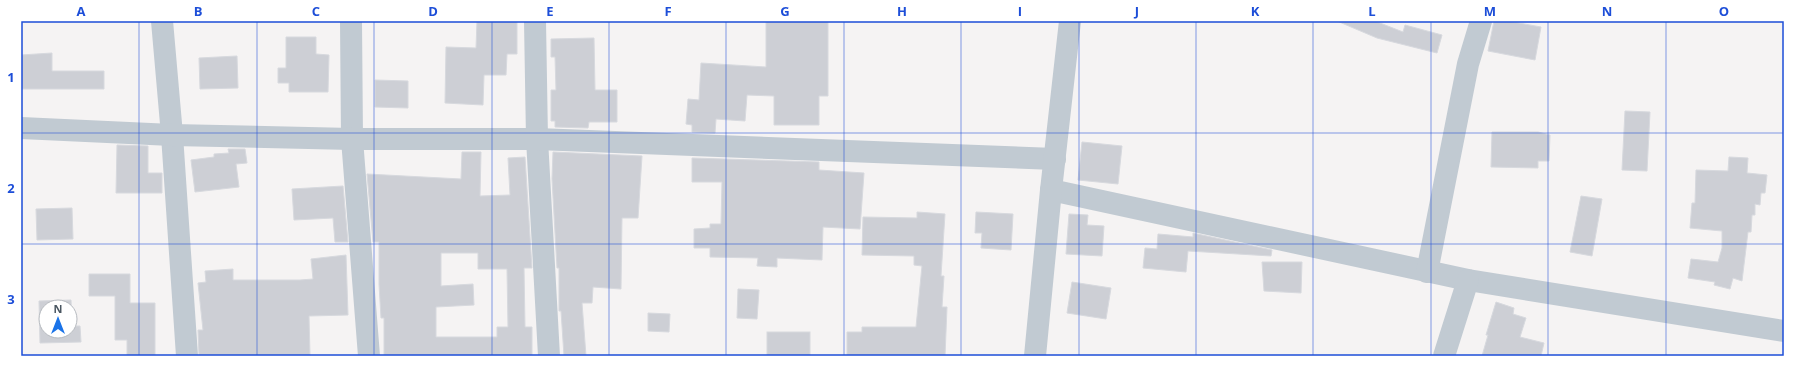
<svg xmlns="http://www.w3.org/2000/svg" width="1805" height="377" font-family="'Open Sans',sans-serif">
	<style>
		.building { fill: #cdcfd5; stroke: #d7d9de; fill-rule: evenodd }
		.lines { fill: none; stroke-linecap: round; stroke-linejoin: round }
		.minor { stroke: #c1cad2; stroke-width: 22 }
		.grid { fill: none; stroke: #1d4ed8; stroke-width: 1; stroke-opacity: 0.55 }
		.neatline { fill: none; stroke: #1d4ed8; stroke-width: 1.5 }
		.grid-label { font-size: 13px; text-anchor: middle; font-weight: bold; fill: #1d4ed8 }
	</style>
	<rect width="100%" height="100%" fill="#f5f3f3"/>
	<g class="building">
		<path d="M 477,21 L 517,21 L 517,54 L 507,54 L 506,75 L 484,75 L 483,105 L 445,103 L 446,47 L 476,48 Z"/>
		<path d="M 766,21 L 828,21 L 828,96 L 819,96 L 819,125 L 774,125 L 774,96 L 747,95 L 745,121 L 716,119 L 715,133 L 692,132 L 692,125 L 686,124 L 688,99 L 699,100 L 701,63 L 766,67 Z"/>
		<path d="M 1337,21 L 1375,21 L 1403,32 L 1405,25 L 1442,35 L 1437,53 L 1377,38 Z"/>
		<path d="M 1494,21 L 1508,21 L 1541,27 L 1535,60 L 1488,51 Z"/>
		<path d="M 286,37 L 316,37 L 316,54 L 329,55 L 328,92 L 289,92 L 289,83 L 278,83 L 278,68 L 286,68 Z"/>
		<path d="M 594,38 L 595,90 L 617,90 L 617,122 L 589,122 L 588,128 L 555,127 L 555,121 L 551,121 L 551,90 L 556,90 L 555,57 L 551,57 L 551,39 Z"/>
		<path d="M 52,53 L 52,71 L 104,71 L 104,89 L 21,89 L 21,55 Z"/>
		<path d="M 237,56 L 238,88 L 200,89 L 199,58 Z"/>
		<path d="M 375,80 L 408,81 L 408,108 L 375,107 Z"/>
		<path d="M 1625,111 L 1650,112 L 1647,171 L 1622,170 Z"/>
		<path d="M 1492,132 L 1538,132 L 1550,135 L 1549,161 L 1538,161 L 1538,168 L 1491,167 Z"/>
		<path d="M 1082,142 L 1122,146 L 1118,184 L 1078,180 Z"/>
		<path d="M 117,145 L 148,146 L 148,173 L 162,173 L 162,193 L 116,193 Z"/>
		<path d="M 228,149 L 245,149 L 247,163 L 236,164 L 239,187 L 195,192 L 191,160 L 214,157 L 214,154 L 229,153 Z"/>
		<path d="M 462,152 L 481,152 L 480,196 L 510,195 L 508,158 L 525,157 L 532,268 L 524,268 L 525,327 L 532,327 L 532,356 L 384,356 L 384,318 L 381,318 L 379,284 L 379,242 L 373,242 L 367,174 L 461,179 ZM 441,253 L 478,253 L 478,269 L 507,269 L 508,327 L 497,327 L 497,337 L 436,337 L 436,307 L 474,305 L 473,284 L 441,286 Z"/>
		<path d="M 553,152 L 642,156 L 638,218 L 622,218 L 621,289 L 593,287 L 592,303 L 582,303 L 586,356 L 564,356 L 561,311 L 559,311 L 559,268 L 557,268 L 552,179 Z"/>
		<path d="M 1729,157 L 1748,158 L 1747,173 L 1767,175 L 1765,193 L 1761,193 L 1760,205 L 1755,204 L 1755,215 L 1752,215 L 1751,232 L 1748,232 L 1742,281 L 1733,278 L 1730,289 L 1714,285 L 1715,282 L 1688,278 L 1691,259 L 1718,262 L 1722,248 L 1722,231 L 1690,228 L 1692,203 L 1695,203 L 1696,170 L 1728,171 Z"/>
		<path d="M 692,158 L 819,162 L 819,170 L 864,173 L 860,229 L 823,227 L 822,260 L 777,258 L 777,267 L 757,266 L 758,258 L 710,257 L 710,248 L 694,248 L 694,229 L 710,228 L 710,224 L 721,224 L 722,182 L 692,182 Z"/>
		<path d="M 343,186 L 348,242 L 335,242 L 333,218 L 294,220 L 292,189 Z"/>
		<path d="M 1581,196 L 1602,199 L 1592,256 L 1570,252 Z"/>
		<path d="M 72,208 L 73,239 L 37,240 L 36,209 Z"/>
		<path d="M 917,212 L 945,214 L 941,276 L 944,276 L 942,307 L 947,307 L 945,356 L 847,356 L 847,332 L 862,332 L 862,327 L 916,327 L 922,266 L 914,265 L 914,256 L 862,255 L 863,217 L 917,218 Z"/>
		<path d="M 976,212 L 1013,214 L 1011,250 L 981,248 L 982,233 L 975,233 Z"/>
		<path d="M 1069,214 L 1088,215 L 1087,225 L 1104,226 L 1102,256 L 1066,254 Z"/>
		<path d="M 1193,233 L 1272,250 L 1271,256 L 1188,251 L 1186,272 L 1143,268 L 1145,248 L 1157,249 L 1158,234 L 1193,237 Z"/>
		<path d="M 346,255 L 348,315 L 309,316 L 310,356 L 199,356 L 198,330 L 203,330 L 198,283 L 206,282 L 205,271 L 233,269 L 233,280 L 300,280 L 313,279 L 311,259 Z"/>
		<path d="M 1262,262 L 1302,262 L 1301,293 L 1264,291 Z"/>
		<path d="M 89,274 L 130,274 L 130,303 L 155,303 L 155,356 L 127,356 L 127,340 L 115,340 L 115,296 L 89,296 Z"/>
		<path d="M 1072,282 L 1111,288 L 1106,319 L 1067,313 Z"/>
		<path d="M 738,289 L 759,290 L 757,319 L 737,318 Z"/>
		<path d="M 71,300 L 72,326 L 80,326 L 81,342 L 40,343 L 39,301 ZM 46,307 L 70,307 L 70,331 L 46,331 Z"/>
		<path d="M 1496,302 L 1514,308 L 1513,314 L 1526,318 L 1520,337 L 1544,343 L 1541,356 L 1482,356 L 1488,335 L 1486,335 Z"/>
		<path d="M 648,313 L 670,314 L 669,332 L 648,331 Z"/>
		<rect x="767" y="332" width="43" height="24"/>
	</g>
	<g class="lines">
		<g class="minor">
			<path d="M 162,21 L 172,135 L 187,356"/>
			<path d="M 351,21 L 352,139 L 369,356"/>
			<path d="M 535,21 L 537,139 L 549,356"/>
			<path d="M 21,128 L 172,135 L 352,139 L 537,139 L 1055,159"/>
			<path d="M 1051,190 L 1468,280 L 1784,331"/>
			<path d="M 1427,272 L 1468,64 L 1481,21"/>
			<path d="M 1035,356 L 1051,190 L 1070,21"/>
			<path d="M 1444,356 L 1468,280"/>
		</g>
	</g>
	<path class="grid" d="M 139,21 L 139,356M 257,21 L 257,356M 374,21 L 374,356M 492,21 L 492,356M 609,21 L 609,356M 726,21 L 726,356M 844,21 L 844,356M 961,21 L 961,356M 1079,21 L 1079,356M 1196,21 L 1196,356M 1313,21 L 1313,356M 1431,21 L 1431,356M 1548,21 L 1548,356M 1666,21 L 1666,356M 21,133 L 1784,133M 21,244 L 1784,244"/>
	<rect width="1805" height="377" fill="none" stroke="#ffffff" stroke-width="44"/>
	<g transform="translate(58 319)"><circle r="19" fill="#ffffff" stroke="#b7bbc0"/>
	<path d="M0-3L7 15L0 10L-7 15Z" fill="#1a73e8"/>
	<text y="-6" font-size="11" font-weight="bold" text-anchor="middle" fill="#4a5661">N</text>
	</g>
	<rect x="22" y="22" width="1761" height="333" class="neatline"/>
	<g class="grid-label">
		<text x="81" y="16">A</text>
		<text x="198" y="16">B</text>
		<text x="316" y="16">C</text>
		<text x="433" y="16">D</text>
		<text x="550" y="16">E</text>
		<text x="668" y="16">F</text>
		<text x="785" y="16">G</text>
		<text x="902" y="16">H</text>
		<text x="1020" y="16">I</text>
		<text x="1137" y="16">J</text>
		<text x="1255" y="16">K</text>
		<text x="1372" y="16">L</text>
		<text x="1490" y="16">M</text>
		<text x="1607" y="16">N</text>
		<text x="1724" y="16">O</text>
		<text x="11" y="82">1</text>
		<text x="11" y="193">2</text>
		<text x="11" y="304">3</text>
	</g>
</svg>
